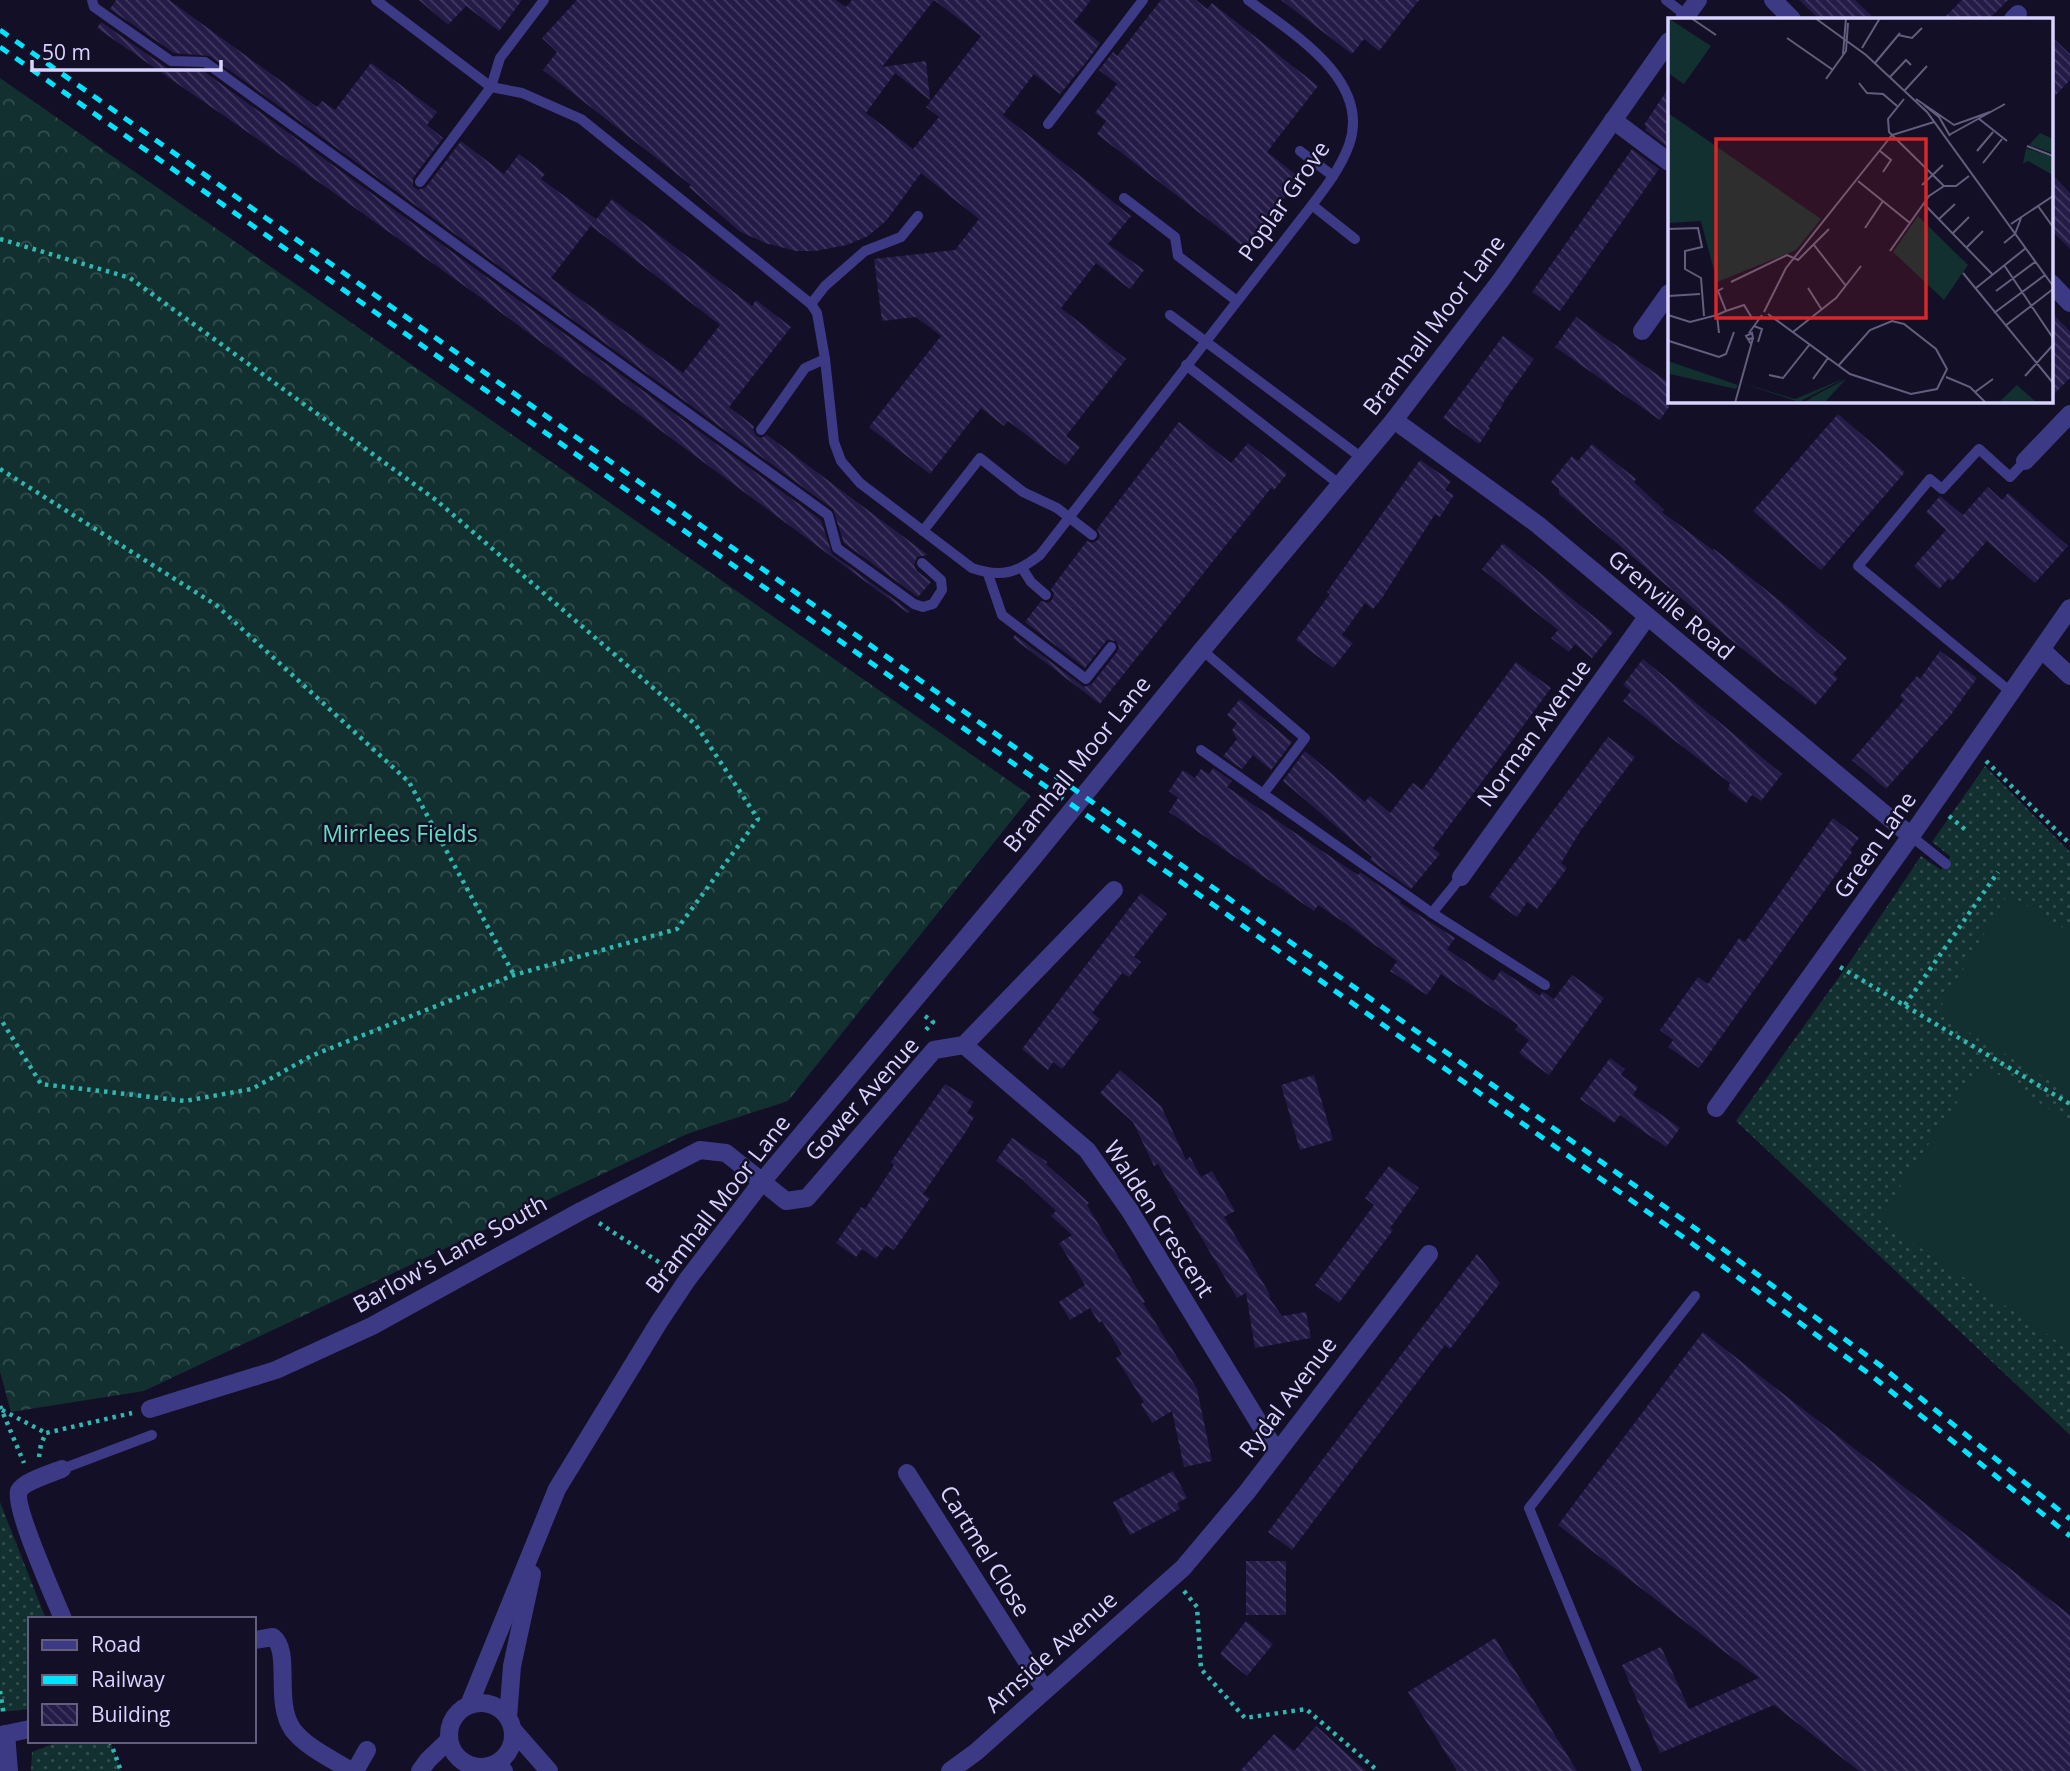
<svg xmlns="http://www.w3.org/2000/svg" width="2070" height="1771" font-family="'Open Sans',sans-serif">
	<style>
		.grass { fill: url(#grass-dots) }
		.forest { fill: url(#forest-crowns) }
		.pitch { fill: #12302f }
		.building { fill: url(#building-back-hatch) }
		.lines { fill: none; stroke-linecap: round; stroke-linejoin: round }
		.path { stroke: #2fb8b0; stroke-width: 4.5; stroke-dasharray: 3.5 5; stroke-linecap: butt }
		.service { stroke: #3d3a85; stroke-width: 10 }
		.minor { stroke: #3d3a85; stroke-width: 18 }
		.tertiary { stroke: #3d3a85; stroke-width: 18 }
		.rail { stroke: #00e5ff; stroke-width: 5; stroke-dasharray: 10 9; stroke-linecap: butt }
		.labels { text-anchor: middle; stroke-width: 5; stroke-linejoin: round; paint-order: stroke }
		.street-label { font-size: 23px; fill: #d9d4ff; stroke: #130f26 }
		.park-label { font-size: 23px; fill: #5fe0c0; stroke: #130f26 }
		.inset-road { fill: none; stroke: #625e7d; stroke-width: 2 }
		.view { fill: #d62828; fill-opacity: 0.15; stroke: #d62828; stroke-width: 3.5 }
		.inset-edge { fill: none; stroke: #d9d4ff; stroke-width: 3.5 }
	</style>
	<defs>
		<pattern id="grass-dots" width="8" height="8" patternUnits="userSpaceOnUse" patternTransform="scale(1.75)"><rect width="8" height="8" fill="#12302f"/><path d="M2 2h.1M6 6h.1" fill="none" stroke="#344d4e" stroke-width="1.8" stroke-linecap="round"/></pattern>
		<pattern id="forest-crowns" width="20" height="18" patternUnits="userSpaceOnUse" patternTransform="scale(1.75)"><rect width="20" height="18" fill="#12302f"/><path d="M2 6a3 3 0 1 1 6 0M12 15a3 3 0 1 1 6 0" fill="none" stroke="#344d4e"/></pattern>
		<pattern id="building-back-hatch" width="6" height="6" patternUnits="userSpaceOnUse" patternTransform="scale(1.75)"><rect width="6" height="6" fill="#241b47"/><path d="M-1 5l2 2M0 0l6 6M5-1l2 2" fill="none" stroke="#433b63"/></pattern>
	</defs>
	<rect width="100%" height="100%" fill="#130f26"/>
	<g class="grass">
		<path d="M 1985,766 L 2070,852 L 2070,1435 L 1736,1121 L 1849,963 L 1921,856 L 1941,870 L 1951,857 L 1932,842 Z"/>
		<path d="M 0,1502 L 46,1619 L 30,1619 L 30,1709 L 0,1712 Z"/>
		<path d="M 60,1741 L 110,1741 L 121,1771 L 31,1771 L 32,1752 Z"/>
	</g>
	<path class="forest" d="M 0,78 L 1031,796 L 788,1101 L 687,1134 L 144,1391 L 11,1412 L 0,1372 Z"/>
	<g class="pitch">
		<path d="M 2008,894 L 2070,932 L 2070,1093 L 1937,1013 Z"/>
		<path d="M 1983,1064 L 2070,1124 L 2070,1350 L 1878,1219 Z"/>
	</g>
	<g class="building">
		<path d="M 116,0 L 169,0 L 317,107 L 322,101 L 335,110 L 371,63 L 437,112 L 427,125 L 443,138 L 413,178 L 413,186 L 418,190 L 426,187 L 461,141 L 504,174 L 519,154 L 545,174 L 541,179 L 596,219 L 551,278 L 683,373 L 720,325 L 591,226 L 612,199 L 752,306 L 756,300 L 791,327 L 729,407 L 754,426 L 753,430 L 756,436 L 761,438 L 767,435 L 928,555 L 917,557 L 914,565 L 917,571 L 931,582 L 918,597 L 844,543 L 833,509 L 210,56 L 174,53 L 110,9 Z"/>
		<path d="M 419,0 L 522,0 L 499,31 L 466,6 L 448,25 Z"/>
		<path d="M 577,0 L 836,0 L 846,7 L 852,0 L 934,0 L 882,67 L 926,61 L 930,100 L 895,73 L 866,113 L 913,149 L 939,117 L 926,107 L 981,36 L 934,0 L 1091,0 L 1074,22 L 1100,43 L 1087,61 L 1060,94 L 1034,74 L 1003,115 L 1131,216 L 1108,244 L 1144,270 L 1130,289 L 1096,263 L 1061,308 L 1126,359 L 1066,436 L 1080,447 L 1066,465 L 1008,421 L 1004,426 L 981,408 L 930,474 L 869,427 L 941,336 L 916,317 L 882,321 L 874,259 L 955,250 L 979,219 L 921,173 L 886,221 L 868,236 L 847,245 L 815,251 L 796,251 L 765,243 L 739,231 L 689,187 L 691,185 L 543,70 L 557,52 L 542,38 Z"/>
		<path d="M 1161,0 L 1196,0 L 1207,9 L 1212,3 L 1318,86 L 1267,152 L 1300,178 L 1245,248 L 1097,134 L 1106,121 L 1095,113 L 1117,84 L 1099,70 L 1113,52 L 1117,56 Z"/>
		<path d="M 1281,0 L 1419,0 L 1379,51 L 1364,39 L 1352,54 Z"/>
		<path d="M 1799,0 L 1855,0 L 1875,19 L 1819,19 Z"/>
		<path d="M 1962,0 L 2008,0 L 1989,19 L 1943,19 Z"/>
		<path d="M 101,22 L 167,68 L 202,70 L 821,520 L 832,554 L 910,611 L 908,613 L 480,297 L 285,158 L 97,28 Z"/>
		<path d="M 2051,36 L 2070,54 L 2070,80 L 2051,100 Z"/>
		<path d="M 1669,87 L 1669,148 L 1645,130 L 1647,127 L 1644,125 Z"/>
		<path d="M 1632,149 L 1659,169 L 1560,311 L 1532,292 Z"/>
		<path d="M 2051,173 L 2070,193 L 2070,249 L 2051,230 Z"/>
		<path d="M 2051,312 L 2070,331 L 2070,378 L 2051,397 Z"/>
		<path d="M 1576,317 L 1669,383 L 1669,407 L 1660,420 L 1555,347 Z"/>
		<path d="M 1503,336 L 1534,359 L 1502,404 L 1503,405 L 1488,427 L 1490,428 L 1479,444 L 1443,418 Z"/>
		<path d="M 1838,414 L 1905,472 L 1821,570 L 1753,511 Z"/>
		<path d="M 1179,422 L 1231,463 L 1248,443 L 1287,474 L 1274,490 L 1271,488 L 1100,704 L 1013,638 L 1015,635 L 1084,687 L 1092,684 L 1117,652 L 1119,647 L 1116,641 L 1107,640 L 1085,668 L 1025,622 L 1041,601 L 1048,603 L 1052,600 L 1054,593 L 1051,589 L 1087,541 L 1092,543 L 1098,540 L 1100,535 L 1097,529 Z"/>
		<path d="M 1592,444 L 1636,479 L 1634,482 L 1664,510 L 1662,512 L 1713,550 L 1714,549 L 1789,608 L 1847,658 L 1833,674 L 1838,678 L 1815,705 L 1727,637 L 1559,494 L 1559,489 L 1551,482 L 1572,456 L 1578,461 Z"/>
		<path d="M 1420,460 L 1451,481 L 1445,490 L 1454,495 L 1440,517 L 1435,514 L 1382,598 L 1373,609 L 1365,603 L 1342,635 L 1353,643 L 1333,668 L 1296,640 L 1330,594 L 1327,592 Z"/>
		<path d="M 1988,487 L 2002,500 L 2008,493 L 2068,546 L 2035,583 L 1987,541 L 1952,581 L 1949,578 L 1939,589 L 1914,566 L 1946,530 L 1926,512 L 1940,496 L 1963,515 Z"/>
		<path d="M 1503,543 L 1613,632 L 1592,658 L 1575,644 L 1569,652 L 1551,638 L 1558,630 L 1482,569 Z"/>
		<path d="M 1940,651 L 1977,678 L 1950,716 L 1886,789 L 1852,760 L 1904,700 L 1900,696 L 1917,676 L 1920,679 Z"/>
		<path d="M 1643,659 L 1782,774 L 1761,801 L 1752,795 L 1746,803 L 1728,790 L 1730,783 L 1623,701 L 1631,691 L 1623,685 Z"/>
		<path d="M 1516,662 L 1551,688 L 1433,848 L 1440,854 L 1411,889 L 1370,860 L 1372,857 L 1283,781 L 1305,751 L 1365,802 L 1370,796 L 1390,813 L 1413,783 L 1422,790 Z"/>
		<path d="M 1240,699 L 1292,742 L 1271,770 L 1253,755 L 1242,769 L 1223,756 L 1237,739 L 1232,730 L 1237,723 L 1227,715 Z"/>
		<path d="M 1608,737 L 1635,757 L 1581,830 L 1561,863 L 1567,868 L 1559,879 L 1537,909 L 1527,902 L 1517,917 L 1489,897 Z"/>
		<path d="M 1213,768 L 1232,781 L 1227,787 L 1358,875 L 1360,872 L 1401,901 L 1400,903 L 1455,938 L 1447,949 L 1494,981 L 1501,970 L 1540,996 L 1542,992 L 1545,993 L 1554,999 L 1572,975 L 1604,998 L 1549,1075 L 1519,1053 L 1529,1040 L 1515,1030 L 1518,1025 L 1441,974 L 1427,995 L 1390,971 L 1397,961 L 1345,923 L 1318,905 L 1314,911 L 1169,812 L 1178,798 L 1169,791 L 1183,770 L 1195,778 L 1201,769 L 1209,774 Z"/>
		<path d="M 1833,818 L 1859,838 L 1850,850 L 1852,852 L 1699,1068 L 1668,1047 L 1673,1040 L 1660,1030 L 1698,977 L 1708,984 L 1739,938 L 1745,942 Z"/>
		<path d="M 1141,893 L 1167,914 L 1134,957 L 1141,962 L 1129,977 L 1122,973 L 1092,1013 L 1100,1019 L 1072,1056 L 1062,1069 L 1053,1062 L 1048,1070 L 1022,1049 Z"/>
		<path d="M 1610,1058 L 1625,1069 L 1621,1075 L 1638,1087 L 1633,1095 L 1680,1128 L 1666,1147 L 1620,1115 L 1614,1123 L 1580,1099 Z"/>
		<path d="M 1120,1070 L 1161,1106 L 1186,1160 L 1190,1157 L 1201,1177 L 1212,1171 L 1235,1211 L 1224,1217 L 1269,1293 L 1270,1299 L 1282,1316 L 1306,1312 L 1311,1338 L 1255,1348 L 1246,1293 L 1237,1298 L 1158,1164 L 1154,1166 L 1133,1122 L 1100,1093 Z"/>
		<path d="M 1314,1075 L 1333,1140 L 1300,1150 L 1281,1085 Z"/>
		<path d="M 945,1084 L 974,1102 L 967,1113 L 974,1117 L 967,1130 L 923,1194 L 930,1198 L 894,1250 L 886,1245 L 876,1259 L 862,1249 L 856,1257 L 836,1243 L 861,1207 L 865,1209 L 894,1165 L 891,1162 Z"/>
		<path d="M 1012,1138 L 1047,1162 L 1046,1164 L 1089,1203 L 1087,1205 L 1145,1302 L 1143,1303 L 1197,1389 L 1212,1461 L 1184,1467 L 1172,1411 L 1152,1423 L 1141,1404 L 1144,1402 L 1116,1358 L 1122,1354 L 1102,1321 L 1099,1323 L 1090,1308 L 1070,1320 L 1059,1302 L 1085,1285 L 1059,1243 L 1072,1235 L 1051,1216 L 1056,1211 L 1023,1180 L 996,1161 Z"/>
		<path d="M 1389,1166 L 1419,1188 L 1390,1228 L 1393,1230 L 1339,1303 L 1315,1285 L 1374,1205 L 1365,1198 Z"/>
		<path d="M 1477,1254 L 1500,1283 L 1450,1349 L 1445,1345 L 1292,1550 L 1268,1532 Z"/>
		<path d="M 1703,1332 L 2070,1615 L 2070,1771 L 1859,1771 L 1774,1705 L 1660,1753 L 1622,1665 L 1661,1647 L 1689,1709 L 1759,1678 L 1558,1525 Z"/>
		<path d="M 1173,1471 L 1187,1498 L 1177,1503 L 1180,1509 L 1130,1535 L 1113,1502 Z"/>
		<rect x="1246" y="1561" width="40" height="54"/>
		<path d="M 1246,1621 L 1273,1644 L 1247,1676 L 1220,1654 Z"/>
		<path d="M 1495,1638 L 1577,1771 L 1457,1771 L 1408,1692 Z"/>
		<path d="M 1316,1726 L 1366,1771 L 1240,1771 L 1274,1734 L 1294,1751 Z"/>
	</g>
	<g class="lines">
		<g class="path">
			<path d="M 0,239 L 130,278 L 436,500 L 696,725 L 758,819 L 677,929 L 514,975 L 311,1056 L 252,1089 L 185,1101 L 41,1084 L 0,1018"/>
			<path d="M 0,469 L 216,605 L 409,782 L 514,975"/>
			<path d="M 1986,761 L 2070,844"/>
			<path d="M 1949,816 L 1967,831"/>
			<path d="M 1840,967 L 2070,1104"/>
			<path d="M 1905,1005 L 1998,872"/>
			<path d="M 925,1016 L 933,1022 L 925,1031"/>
			<path d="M 599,1223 L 671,1270"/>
			<path d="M 0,1406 L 24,1463"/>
			<path d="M 2,1410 L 46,1433"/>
			<path d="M 39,1457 L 41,1444 L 46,1433 L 132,1413"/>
			<path d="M 1184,1591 L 1197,1607 L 1201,1669 L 1245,1718 L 1306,1709 L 1378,1771"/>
			<path d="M 0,1691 L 4,1716"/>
			<path d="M 110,1741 L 121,1771"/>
		</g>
		<g class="service">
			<path d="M 92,0 L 94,7 L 171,61 L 205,62 L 828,515 L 837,548 L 914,604 L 923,607 L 933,604 L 942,590 L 941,580 L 922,563"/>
			<path d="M 376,0 L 491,87 L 522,93 L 581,119 L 811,304 L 817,313 L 825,359 L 834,442 L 841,461 L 860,483 L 972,568 C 1001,578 1017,573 1040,555 L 1312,205 C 1326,187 1341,167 1349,145 C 1372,80 1292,33 1248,0"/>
			<path d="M 1666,0 L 1687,16"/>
			<path d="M 1048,124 L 1143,0"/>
			<path d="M 1300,151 L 1333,176"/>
			<path d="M 420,182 L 491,87 L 500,58 L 544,0"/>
			<path d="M 1124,198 L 1175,237 L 1178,256 L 1237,301"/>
			<path d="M 1312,205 L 1355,239"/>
			<path d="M 811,304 L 825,286 L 865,251 L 901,237 L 918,216"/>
			<path d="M 1170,315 L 1362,458"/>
			<path d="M 1186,365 L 1339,484"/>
			<path d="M 761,430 L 805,368 L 825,359"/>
			<path d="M 923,531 L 980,458 L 1023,492 L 1057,508 L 1092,535"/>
			<path d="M 1022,568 L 1031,582 L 1046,595"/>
			<path d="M 988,574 L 1002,615 L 1086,679 L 1111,647"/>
			<path d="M 1202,650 L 1305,738 L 1263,794"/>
			<path d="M 2012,693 L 1858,566 L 1930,479 L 1942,489 L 1979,449 L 2010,477 L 2025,461"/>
			<path d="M 1201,750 L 1432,913 L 1545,985"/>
			<path d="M 1911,836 L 1946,864"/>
			<path d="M 1432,913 L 1461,877"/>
			<path d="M 62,1469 L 152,1435"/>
			<path d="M 1637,1771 L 1529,1508 L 1695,1296"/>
		</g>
		<g class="minor">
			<path d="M 1773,0 L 1792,19"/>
			<path d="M 2013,19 L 2018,14"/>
			<path d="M 1613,120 L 1669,162"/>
			<path d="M 2051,283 L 2070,303"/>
			<path d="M 1642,331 L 1669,293"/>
			<path d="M 1394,420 L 1537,524 L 1911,836"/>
			<path d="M 2025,461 L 2070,414"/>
			<path d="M 2042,650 L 2070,676"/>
			<path d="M 1461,877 L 1647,617"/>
			<path d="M 964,1045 L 1087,1150 L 1130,1211 L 1276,1451"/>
			<path d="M 1716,1108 L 1911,836 L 2070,608"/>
			<path d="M 150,1409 L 276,1370 L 372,1326 L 581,1211 L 700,1150 L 726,1153 L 786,1201 L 807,1198 L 934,1050 L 964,1045 L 1114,890"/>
			<path d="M 62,1469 C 52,1473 23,1482 19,1491 C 13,1506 55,1599 63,1619"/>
			<path d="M 907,1473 L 1045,1690"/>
			<path d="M 254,1640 L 273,1637 C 292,1652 273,1702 293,1730 C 307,1748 332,1759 351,1771"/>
			<path d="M 513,1730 L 549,1771"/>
			<path d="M 6,1734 L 30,1729"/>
			<path d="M 0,1735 L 6,1734 L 9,1771"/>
			<path d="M 490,1766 L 504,1771"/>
			<path d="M 355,1771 L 367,1750"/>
			<path d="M 950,1771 L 976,1752 L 1183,1568 L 1247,1492 L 1429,1254"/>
		</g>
		<g class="tertiary">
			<path d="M 1684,19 L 1698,0"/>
			<circle cx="481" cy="1735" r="32"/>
			<path d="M 469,1705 L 557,1489 L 659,1322 L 687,1280 L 761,1183 L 1033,858 L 1202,650 L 1394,420 L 1501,280 L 1669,41"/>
			<path d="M 508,1717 L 512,1666 L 532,1574"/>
			<path d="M 420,1771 L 428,1760 L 448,1741"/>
		</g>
		<g class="rail">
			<path d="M 0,30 L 1692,1226 L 1881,1366 L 2070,1519"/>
			<path d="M 0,47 L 1683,1237 L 1872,1376 L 2070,1536"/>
		</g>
	</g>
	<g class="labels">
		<g class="street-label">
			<text transform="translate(1284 201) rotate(-55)" y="8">Poplar Grove</text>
			<text transform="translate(1434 325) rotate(-53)" y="8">Bramhall Moor Lane</text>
			<text transform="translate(1671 605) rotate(40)" y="8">Grenville Road</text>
			<text transform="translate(1534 733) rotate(-54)" y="8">Norman Avenue</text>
			<text transform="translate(1077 764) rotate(-51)" y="8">Bramhall Moor Lane</text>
			<text transform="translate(1875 845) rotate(-55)" y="8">Green Lane</text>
			<text transform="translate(862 1099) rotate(-48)" y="8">Gower Avenue</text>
			<text transform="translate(718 1204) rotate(-52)" y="8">Bramhall Moor Lane</text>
			<text transform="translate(1159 1219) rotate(57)" y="8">Walden Crescent</text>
			<text transform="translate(450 1254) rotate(-29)" y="8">Barlow's Lane South</text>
			<text transform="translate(1288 1397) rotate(-53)" y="8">Rydal Avenue</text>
			<text transform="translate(985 1551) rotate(58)" y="8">Cartmel Close</text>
			<text transform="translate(1051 1652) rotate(-42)" y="8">Arnside Avenue</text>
		</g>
		<g class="park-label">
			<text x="400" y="842">Mirrlees Fields</text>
		</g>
	</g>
	<g transform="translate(1668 18)">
		<rect width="385" height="385" fill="#130f26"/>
		<path d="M 0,0 L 43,28 L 16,66 L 0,55 ZM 250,198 L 300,247 L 276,282 L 225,234 ZM 177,360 L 131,384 L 73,365 L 127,381 ZM 178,361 L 156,385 L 136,385 L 144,379 Z" fill="#12302f"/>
		<path d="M 0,95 L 153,201 L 128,232 L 49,264 L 33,203 L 0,205 ZM 0,343 L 70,367 L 68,371 L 2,356 Z" fill="#12302f"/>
		<path d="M 372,115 L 385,121 L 385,135 L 361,127 ZM 358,130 L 385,139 L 385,157 L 360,143 L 355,146 Z" fill="#12302f"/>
		<path d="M 252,211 L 276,226 L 269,238 L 245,223 ZM 250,229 L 279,248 L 268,264 L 239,244 ZM 349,367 L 369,385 L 330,385 Z" fill="#12302f"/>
		<path class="inset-road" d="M 23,0 L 48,17M 147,0 L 198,37 L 259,94 L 385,268M 230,17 L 244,20 L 254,10M 119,20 L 165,52M 194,30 L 212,0M 175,36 L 178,0M 207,45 L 232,15M 222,59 L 238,42 L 243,47M 158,61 L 178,33 L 180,5M 191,65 L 199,75 L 215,76 L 229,88M 237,72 L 259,48M 236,81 L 220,101 L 221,114 L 276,168 L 288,168 L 301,158M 248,81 L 286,107 L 322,94M 256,87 L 271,99 L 282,118M 310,100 L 339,123M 281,117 L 337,86M 359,128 L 385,138M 212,133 L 223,142 L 215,154M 309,133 L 325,114M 315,145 L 334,121M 190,163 L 242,205M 254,167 L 275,147M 256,186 L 324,256M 370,188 L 385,209M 271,201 L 287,186M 343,206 L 385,178M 197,210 L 215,183M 0,211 L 30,210 L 34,229 L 17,233 L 17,251 L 33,260 L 36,298M 285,215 L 301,199M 336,225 L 347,216 L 353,200M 146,227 L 178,268M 299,229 L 315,213M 222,233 L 261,178 L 276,168M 336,247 L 385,320M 295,255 L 385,365M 63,264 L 119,237 L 130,242 L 161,211M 140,270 L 154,292M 308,270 L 358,230M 328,273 L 367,244M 0,278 L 32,276M 58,293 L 76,287 L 84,300M 96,294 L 118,250 L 224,117 L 266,104M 326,295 L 377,257M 100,296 L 182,356 L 243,376 L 269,371 L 279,351 L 268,331 L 236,306 L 224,303 L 202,312 L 171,347M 0,297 L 22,304 L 49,297 L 51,315M 49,297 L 58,293 L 50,273 L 55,270M 86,308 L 94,311 L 90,324M 337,308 L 385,271M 125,314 L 168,280 L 193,248M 81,315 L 94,297M 80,321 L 85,320 L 84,315 L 78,318 L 83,326M 1,323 L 51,339 L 58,336 L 66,314M 101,357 L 115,360 L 142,326M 357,358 L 385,327M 278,359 L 302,369 L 318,385M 145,361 L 160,340M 307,374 L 325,361M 67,385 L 85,320"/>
		<path class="view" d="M 48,121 L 258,121 L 258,300 L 48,300 Z"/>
		<rect width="385" height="385" class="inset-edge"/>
	</g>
	<rect x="28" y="1617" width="228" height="126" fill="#130f26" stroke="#625e7d" stroke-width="2"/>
	<rect x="42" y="1640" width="35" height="10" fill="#3d3a85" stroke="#625e7d" stroke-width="2"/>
	<text x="91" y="1652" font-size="21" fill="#d9d4ff">Road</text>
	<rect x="42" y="1675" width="35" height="10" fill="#00e5ff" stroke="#625e7d" stroke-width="2"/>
	<text x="91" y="1687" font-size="21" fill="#d9d4ff">Railway</text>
	<rect x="42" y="1704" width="35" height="21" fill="url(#building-back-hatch)" stroke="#625e7d" stroke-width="2"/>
	<text x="91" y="1722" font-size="21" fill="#d9d4ff">Building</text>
	<path d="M32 60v10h189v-10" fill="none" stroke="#d9d4ff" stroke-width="3.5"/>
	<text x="42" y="60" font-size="21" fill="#d9d4ff" stroke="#130f26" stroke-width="5" paint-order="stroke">50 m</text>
</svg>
